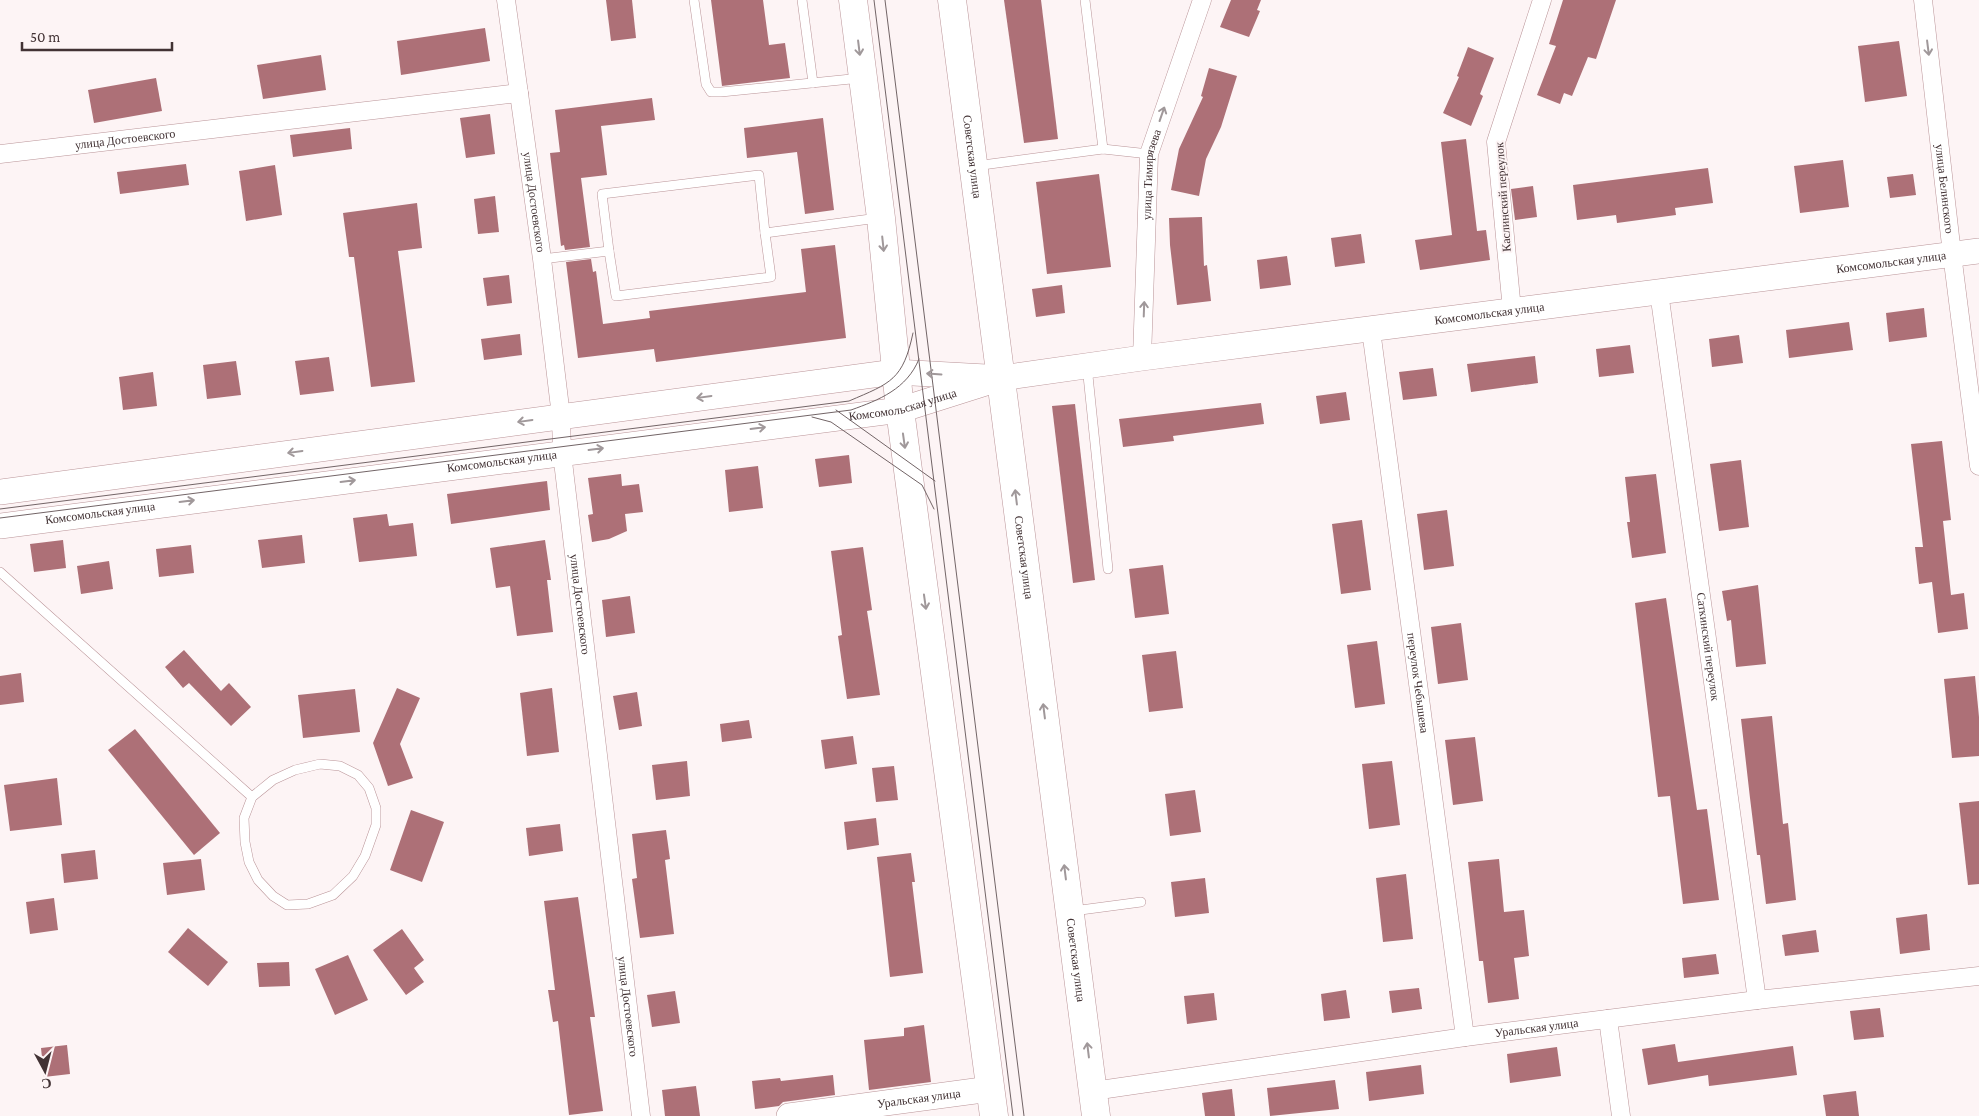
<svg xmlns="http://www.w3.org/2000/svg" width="1979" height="1116" font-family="'Crimson Pro',serif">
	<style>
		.building { fill: #ad7077 }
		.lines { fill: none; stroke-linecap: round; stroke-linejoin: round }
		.lane-casing { stroke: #ba9498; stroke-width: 10 }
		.street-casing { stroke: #ba9498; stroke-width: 19 }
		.secondary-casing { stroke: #ba9498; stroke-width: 26 }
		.primary-casing { stroke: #ba9498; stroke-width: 29 }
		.lane { stroke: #fff; stroke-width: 9 }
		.street { stroke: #fff; stroke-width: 18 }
		.secondary { stroke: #fff; stroke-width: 25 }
		.primary { stroke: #fff; stroke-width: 28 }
		.tram { stroke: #726466; stroke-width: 1 }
		.oneway { stroke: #a0989a }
		.labels { text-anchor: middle; stroke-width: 4; stroke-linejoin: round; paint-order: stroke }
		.street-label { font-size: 12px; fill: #423234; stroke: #fdf4f5 }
	</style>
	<rect width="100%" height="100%" fill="#fdf4f5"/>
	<g class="building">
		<path d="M 606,0 L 632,0 L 636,38 L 611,41 Z"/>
		<path d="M 711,0 L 763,0 L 769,45 L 785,43 L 790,78 L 722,86 Z"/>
		<path d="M 1004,0 L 1041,0 L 1058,139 L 1024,143 Z"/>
		<path d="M 1231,0 L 1261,0 L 1257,10 L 1260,11 L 1249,37 L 1220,27 Z"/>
		<path d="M 1563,0 L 1616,0 L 1596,59 L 1588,57 L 1572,96 L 1564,93 L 1560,104 L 1537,95 L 1556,46 L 1549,44 Z"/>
		<path d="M 485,28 L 490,61 L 401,75 L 397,41 Z"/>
		<path d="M 1899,41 L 1907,96 L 1865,102 L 1858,46 Z"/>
		<path d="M 1468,47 L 1494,58 L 1480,94 L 1483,96 L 1471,126 L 1443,113 L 1459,77 L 1457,76 Z"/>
		<path d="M 321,55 L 326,90 L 263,99 L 257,65 Z"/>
		<path d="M 1209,68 L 1237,76 L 1221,127 L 1206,159 L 1199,196 L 1171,190 L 1179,149 L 1203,97 L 1201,96 Z"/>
		<path d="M 156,78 L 162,111 L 94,123 L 88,90 Z"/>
		<path d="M 652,98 L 655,120 L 601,126 L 607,175 L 581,178 L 590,247 L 565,250 L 564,245 L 561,246 L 550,153 L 560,152 L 555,110 Z"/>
		<path d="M 490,114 L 495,154 L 466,158 L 460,118 Z"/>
		<path d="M 823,118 L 834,210 L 805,214 L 797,152 L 747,158 L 744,128 Z"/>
		<path d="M 350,128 L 352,149 L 293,157 L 290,135 Z"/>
		<path d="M 1466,139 L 1477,231 L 1486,230 L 1490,260 L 1420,270 L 1415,240 L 1452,235 L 1441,142 Z"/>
		<path d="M 1843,160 L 1849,207 L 1800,213 L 1794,166 Z"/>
		<path d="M 186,164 L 189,185 L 120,194 L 117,172 Z"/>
		<path d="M 275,165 L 282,215 L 246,221 L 239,171 Z"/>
		<path d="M 1708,168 L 1713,203 L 1675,208 L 1676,215 L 1617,223 L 1616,215 L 1577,220 L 1573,185 Z"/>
		<path d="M 1099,174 L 1111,267 L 1047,274 L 1036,182 Z"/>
		<path d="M 1913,174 L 1916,195 L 1890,198 L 1887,177 Z"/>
		<path d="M 1533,186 L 1537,217 L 1515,220 L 1511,189 Z"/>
		<path d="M 495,196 L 499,232 L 478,234 L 474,199 Z"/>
		<path d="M 417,203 L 422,248 L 398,251 L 415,382 L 371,387 L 354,257 L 349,257 L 343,213 Z"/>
		<path d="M 1202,217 L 1204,266 L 1207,265 L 1211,301 L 1177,305 L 1170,245 L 1169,218 Z"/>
		<path d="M 1361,234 L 1365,263 L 1335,267 L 1331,238 Z"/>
		<path d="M 835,245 L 846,338 L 656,362 L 654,349 L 578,358 L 566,262 L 591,259 L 593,272 L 596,271 L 603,324 L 650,318 L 649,311 L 806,292 L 801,249 Z"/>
		<path d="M 1287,256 L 1291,285 L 1260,289 L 1257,260 Z"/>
		<path d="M 509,275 L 512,303 L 487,306 L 483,278 Z"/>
		<path d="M 1062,285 L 1065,313 L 1036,317 L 1032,289 Z"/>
		<path d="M 1924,308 L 1927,337 L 1889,342 L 1886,313 Z"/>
		<path d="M 1849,322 L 1853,350 L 1789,358 L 1786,330 Z"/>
		<path d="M 520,334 L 522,355 L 484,360 L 481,339 Z"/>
		<path d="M 1739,335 L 1743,363 L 1712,367 L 1709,339 Z"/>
		<path d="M 1630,345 L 1634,373 L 1599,377 L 1596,349 Z"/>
		<path d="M 1535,356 L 1538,383 L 1471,392 L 1467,364 Z"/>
		<path d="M 329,357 L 334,391 L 300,395 L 295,361 Z"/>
		<path d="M 236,361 L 241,395 L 207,399 L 203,365 Z"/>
		<path d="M 1433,368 L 1437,396 L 1403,400 L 1399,372 Z"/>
		<path d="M 153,372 L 157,406 L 123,410 L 119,377 Z"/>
		<path d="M 1346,392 L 1350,420 L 1320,424 L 1316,396 Z"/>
		<path d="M 1261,403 L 1264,424 L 1173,436 L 1174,441 L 1123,447 L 1119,419 Z"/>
		<path d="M 1075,404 L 1095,580 L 1073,583 L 1052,406 Z"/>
		<path d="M 1942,441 L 1951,520 L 1943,521 L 1951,595 L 1964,593 L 1968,629 L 1938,633 L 1932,582 L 1919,584 L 1915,547 L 1923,547 L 1911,444 Z"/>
		<path d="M 849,455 L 852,483 L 819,487 L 815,459 Z"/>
		<path d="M 1741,460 L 1749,527 L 1719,531 L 1710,464 Z"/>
		<path d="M 758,466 L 763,508 L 729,512 L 725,470 Z"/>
		<path d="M 621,474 L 622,486 L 639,484 L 643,512 L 625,514 L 627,531 L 609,539 L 592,542 L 588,515 L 593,514 L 588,478 Z"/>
		<path d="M 1656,474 L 1666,553 L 1632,558 L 1627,522 L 1630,522 L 1625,477 Z"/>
		<path d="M 547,481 L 550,510 L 451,524 L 447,494 Z"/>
		<path d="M 1447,510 L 1454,566 L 1424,570 L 1417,514 Z"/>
		<path d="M 387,514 L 389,526 L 413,523 L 417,556 L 359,562 L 353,518 Z"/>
		<path d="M 1362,520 L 1371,590 L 1341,594 L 1332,524 Z"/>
		<path d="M 302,535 L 305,563 L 262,568 L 258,540 Z"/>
		<path d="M 63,540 L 66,568 L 34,572 L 30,544 Z"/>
		<path d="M 545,540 L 551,580 L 547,580 L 553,632 L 517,636 L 510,586 L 496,588 L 490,548 Z"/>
		<path d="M 191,545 L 194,573 L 159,577 L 156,549 Z"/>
		<path d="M 863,547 L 872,610 L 867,611 L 880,695 L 847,699 L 838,636 L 842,635 L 831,551 Z"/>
		<path d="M 109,561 L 113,589 L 81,594 L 77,566 Z"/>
		<path d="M 1163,565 L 1169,614 L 1135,618 L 1129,569 Z"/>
		<path d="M 1758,585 L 1766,664 L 1736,667 L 1731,620 L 1727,621 L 1722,591 Z"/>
		<path d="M 630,596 L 635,633 L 606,637 L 602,600 Z"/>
		<path d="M 1666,598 L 1697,810 L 1707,809 L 1719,900 L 1683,904 L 1670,796 L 1658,797 L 1635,603 Z"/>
		<path d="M 1461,623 L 1468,680 L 1438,684 L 1431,627 Z"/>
		<path d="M 1377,641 L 1385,704 L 1355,708 L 1347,645 Z"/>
		<path d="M 184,650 L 221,691 L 229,683 L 251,707 L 231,726 L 189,683 L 183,688 L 165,667 Z"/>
		<path d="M 1176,651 L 1183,708 L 1149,712 L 1142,655 Z"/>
		<path d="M 21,673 L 24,702 L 0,705 L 0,676 Z"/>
		<path d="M 1975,676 L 1979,717 L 1979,756 L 1952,758 L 1944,679 Z"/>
		<path d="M 397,688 L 420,698 L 400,744 L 413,778 L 388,786 L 373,743 Z"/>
		<path d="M 552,688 L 559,752 L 527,756 L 520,693 Z"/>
		<path d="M 355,689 L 360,732 L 303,738 L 298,695 Z"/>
		<path d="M 637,692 L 642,726 L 619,730 L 613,696 Z"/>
		<path d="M 1772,716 L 1783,824 L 1788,823 L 1796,900 L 1766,904 L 1760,855 L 1757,855 L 1750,798 L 1741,719 Z"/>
		<path d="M 749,720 L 752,738 L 722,742 L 720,724 Z"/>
		<path d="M 135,729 L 220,833 L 194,855 L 108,750 Z"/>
		<path d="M 853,736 L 857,764 L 825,769 L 821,740 Z"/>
		<path d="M 1475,737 L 1483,801 L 1453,805 L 1445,740 Z"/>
		<path d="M 687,761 L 690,796 L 656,800 L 652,765 Z"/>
		<path d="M 1392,761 L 1400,825 L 1369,829 L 1362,764 Z"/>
		<path d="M 894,766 L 898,800 L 876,802 L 872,768 Z"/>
		<path d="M 57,778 L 62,825 L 10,831 L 4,785 Z"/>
		<path d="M 1195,790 L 1201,832 L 1170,836 L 1165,794 Z"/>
		<path d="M 1979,801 L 1979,884 L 1968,885 L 1959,803 Z"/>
		<path d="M 411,810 L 444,822 L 422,882 L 390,870 Z"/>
		<path d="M 876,818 L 879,845 L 847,850 L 844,822 Z"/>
		<path d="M 560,824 L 563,851 L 529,856 L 526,828 Z"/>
		<path d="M 666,830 L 670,859 L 665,860 L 674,934 L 640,938 L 632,879 L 637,878 L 632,834 Z"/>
		<path d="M 95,850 L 98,879 L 64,883 L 61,854 Z"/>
		<path d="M 911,853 L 915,882 L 912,882 L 923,973 L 890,977 L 877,857 Z"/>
		<path d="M 201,859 L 205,890 L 167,895 L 163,863 Z"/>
		<path d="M 1499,859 L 1504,912 L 1524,910 L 1529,956 L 1514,958 L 1519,999 L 1488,1003 L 1483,961 L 1479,961 L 1468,862 Z"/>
		<path d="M 1406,874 L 1413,939 L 1383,942 L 1376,878 Z"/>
		<path d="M 1205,878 L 1209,913 L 1175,917 L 1171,882 Z"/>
		<path d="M 578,897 L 595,1017 L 590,1017 L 603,1111 L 569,1115 L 558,1021 L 553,1022 L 548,990 L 555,990 L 544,901 Z"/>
		<path d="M 54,898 L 58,930 L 30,934 L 26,902 Z"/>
		<path d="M 1927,914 L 1930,950 L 1900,954 L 1896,918 Z"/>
		<path d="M 188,928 L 228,962 L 208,986 L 168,952 Z"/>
		<path d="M 402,929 L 424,960 L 414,968 L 424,982 L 406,995 L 373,950 Z"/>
		<path d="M 1816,930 L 1819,952 L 1785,956 L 1782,935 Z"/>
		<path d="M 1716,954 L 1719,974 L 1684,978 L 1682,958 Z"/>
		<path d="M 348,955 L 368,1000 L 335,1015 L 315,969 Z"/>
		<path d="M 289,962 L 290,986 L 259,987 L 257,963 Z"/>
		<path d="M 1419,988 L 1422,1009 L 1392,1013 L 1389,991 Z"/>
		<path d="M 1346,990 L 1350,1018 L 1324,1021 L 1321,994 Z"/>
		<path d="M 675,991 L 680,1023 L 652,1027 L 647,995 Z"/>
		<path d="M 1214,993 L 1217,1020 L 1187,1024 L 1184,996 Z"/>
		<path d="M 1880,1008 L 1884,1037 L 1854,1040 L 1850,1011 Z"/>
		<path d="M 924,1025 L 931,1082 L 869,1090 L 864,1040 L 904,1036 L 904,1028 Z"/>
		<path d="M 1675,1044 L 1678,1062 L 1793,1046 L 1797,1075 L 1709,1086 L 1708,1075 L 1648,1085 L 1642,1049 Z"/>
		<path d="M 67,1045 L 70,1074 L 44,1077 L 41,1048 Z"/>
		<path d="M 1557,1047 L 1561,1076 L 1510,1083 L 1507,1054 Z"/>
		<path d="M 1421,1065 L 1424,1094 L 1369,1101 L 1366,1072 Z"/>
		<path d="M 833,1075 L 835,1095 L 783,1102 L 779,1106 L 755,1109 L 752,1081 L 780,1078 L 781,1081 Z"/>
		<path d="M 1335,1080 L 1339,1109 L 1270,1116 L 1267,1088 Z"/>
		<path d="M 696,1086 L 700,1116 L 665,1116 L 662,1090 Z"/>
		<path d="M 1232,1089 L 1235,1116 L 1205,1116 L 1202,1093 Z"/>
		<path d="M 1856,1091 L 1859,1116 L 1826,1116 L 1823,1095 Z"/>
	</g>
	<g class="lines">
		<g class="lane-casing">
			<g id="lane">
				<path d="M 694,0 L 706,84 L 711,92 L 721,92 L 861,78"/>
				<path d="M 802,0 L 813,83"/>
				<path d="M 1085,0 L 1103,149"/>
				<path d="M 975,166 L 1103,149 L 1149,154"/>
				<path d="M 609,251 L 602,194 L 759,175 L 765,233 L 878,218"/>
				<path d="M 542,259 L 609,251 L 616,296 L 771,277 L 765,233"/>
				<path d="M 1087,366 L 1108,569"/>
				<path d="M 0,572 L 252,797"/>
				<path d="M 320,764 L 340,766 L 358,775 L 369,788 L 376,808 L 376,825 L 365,856 L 353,876 L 333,895 L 308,904 L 287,905 L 273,896 L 258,880 L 249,862 L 245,842 L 244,818 L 252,797 L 273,780 L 295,770 Z"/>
				<path d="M 1073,911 L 1141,902"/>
			</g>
		</g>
		<g class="street-casing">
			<g id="street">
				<path id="s1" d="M 506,0 L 542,259 L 561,416 L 562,453 L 641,1116"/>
				<path id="s2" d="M 1923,0 L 1952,254 L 1979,466"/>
				<path id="s3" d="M 0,154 L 519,93"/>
				<path id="s4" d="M 1659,292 L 1757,1000"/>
				<path d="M 1512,310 L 1496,142 L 1542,0"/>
				<path id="s5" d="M 1371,330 L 1465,1037"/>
				<path id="s6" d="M 1142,358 L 1149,154 L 1202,0"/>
				<path d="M 1608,1019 L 1621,1116"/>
				<path id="s7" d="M 1093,1091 L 1465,1037 L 1757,1000 L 1979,976"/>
			</g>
		</g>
		<g class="secondary-casing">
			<g id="secondary">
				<path d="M 0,492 L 895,372 L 986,377"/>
				<path id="s8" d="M 0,526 L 900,410 L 1001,378 L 1142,358 L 1979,251"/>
				<path id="s9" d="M 789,1116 L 990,1089"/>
			</g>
		</g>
		<g class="primary-casing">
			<g id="primary">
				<path d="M 853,0 L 881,218 L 900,410 L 994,1116"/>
				<path id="s10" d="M 952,0 L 1096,1116"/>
			</g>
		</g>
		<use href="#lane" class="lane"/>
		<use href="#street" class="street"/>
		<use href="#secondary" class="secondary"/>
		<use href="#primary" class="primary"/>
		<g class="tram">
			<path d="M 874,0 L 1013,1116"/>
			<path d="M 885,0 L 1024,1116"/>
			<path d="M 836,410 L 935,481"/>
			<path d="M 812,417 L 831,422 L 922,485 L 934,509"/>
			<path d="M 0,509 L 849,401 C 891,383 903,380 913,333"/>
			<path d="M 0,518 L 851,410 C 879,400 907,389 919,359"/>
		</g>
	</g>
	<defs><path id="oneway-shaft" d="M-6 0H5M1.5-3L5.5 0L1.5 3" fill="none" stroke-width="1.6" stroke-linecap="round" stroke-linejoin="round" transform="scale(1.25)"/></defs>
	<g class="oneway">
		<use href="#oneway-shaft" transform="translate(859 48) rotate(83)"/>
		<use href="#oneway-shaft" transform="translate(1928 48) rotate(83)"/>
		<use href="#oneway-shaft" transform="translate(1162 114) rotate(-71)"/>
		<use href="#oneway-shaft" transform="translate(883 244) rotate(84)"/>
		<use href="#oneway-shaft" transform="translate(1144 309) rotate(-88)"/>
		<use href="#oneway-shaft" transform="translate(934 374) rotate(-176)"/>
		<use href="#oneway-shaft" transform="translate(704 397) rotate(172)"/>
		<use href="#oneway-shaft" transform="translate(525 421) rotate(172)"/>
		<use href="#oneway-shaft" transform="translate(758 428) rotate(-7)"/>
		<use href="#oneway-shaft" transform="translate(904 441) rotate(82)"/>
		<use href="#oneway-shaft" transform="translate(596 449) rotate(-7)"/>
		<use href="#oneway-shaft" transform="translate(295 452) rotate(172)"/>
		<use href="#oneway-shaft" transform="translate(348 481) rotate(-7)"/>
		<use href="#oneway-shaft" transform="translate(1016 497) rotate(-97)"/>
		<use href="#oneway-shaft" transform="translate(187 501) rotate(-7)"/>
		<use href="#oneway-shaft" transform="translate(925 602) rotate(82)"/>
		<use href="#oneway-shaft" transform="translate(1044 711) rotate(-97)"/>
		<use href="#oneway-shaft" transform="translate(1065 872) rotate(-97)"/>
		<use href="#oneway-shaft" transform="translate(1088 1050) rotate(-97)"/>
	</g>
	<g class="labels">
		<g class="street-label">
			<text dy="4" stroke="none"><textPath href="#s3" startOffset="126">улица Достоевского</textPath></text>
			<text dy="4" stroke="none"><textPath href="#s10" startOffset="158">Советская улица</textPath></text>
			<text dy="4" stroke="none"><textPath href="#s6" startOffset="184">улица Тимирязева</textPath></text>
			<text dy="4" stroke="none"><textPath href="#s2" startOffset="190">улица Белинского</textPath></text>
			<text transform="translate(1503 197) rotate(-94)" y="4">Каслинский переулок</text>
			<text dy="4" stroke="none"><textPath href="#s1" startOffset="204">улица Достоевского</textPath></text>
			<text dy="4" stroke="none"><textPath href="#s8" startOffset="1911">Комсомольская улица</textPath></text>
			<text dy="4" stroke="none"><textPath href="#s8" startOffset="1506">Комсомольская улица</textPath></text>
			<text dy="4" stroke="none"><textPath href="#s8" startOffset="911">Комсомольская улица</textPath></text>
			<text dy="4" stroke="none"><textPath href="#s8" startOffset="506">Комсомольская улица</textPath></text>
			<text dy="4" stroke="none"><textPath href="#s8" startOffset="101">Комсомольская улица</textPath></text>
			<text dy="4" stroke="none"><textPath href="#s10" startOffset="562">Советская улица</textPath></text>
			<text dy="4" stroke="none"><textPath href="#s1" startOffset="609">улица Достоевского</textPath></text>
			<text dy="4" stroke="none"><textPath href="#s4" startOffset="358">Саткинский переулок</textPath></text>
			<text dy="4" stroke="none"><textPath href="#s5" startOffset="356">переулок Чебышева</textPath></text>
			<text dy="4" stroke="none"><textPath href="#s10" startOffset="968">Советская улица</textPath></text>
			<text dy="4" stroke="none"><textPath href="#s1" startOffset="1014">улица Достоевского</textPath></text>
			<text dy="4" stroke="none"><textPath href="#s7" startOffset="448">Уральская улица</textPath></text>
			<text dy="4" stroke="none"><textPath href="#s9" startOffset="131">Уральская улица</textPath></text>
		</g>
	</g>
	<g transform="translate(45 1071) rotate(173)" stroke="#fdf4f5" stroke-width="4" paint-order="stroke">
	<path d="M0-4L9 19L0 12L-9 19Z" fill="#423234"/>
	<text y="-8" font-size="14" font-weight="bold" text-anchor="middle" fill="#423234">С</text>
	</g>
	<path d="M22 42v8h150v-8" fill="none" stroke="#423234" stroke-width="2.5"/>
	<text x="30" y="42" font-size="15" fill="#423234" stroke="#fdf4f5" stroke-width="4" paint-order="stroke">50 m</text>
</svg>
